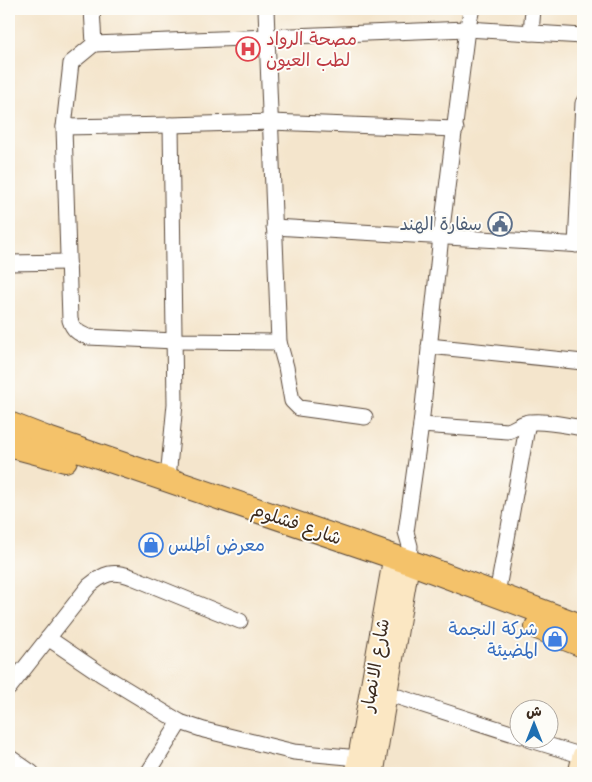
<svg xmlns="http://www.w3.org/2000/svg" width="592" height="782" font-family="Mali,'Playpen Sans Arabic',sans-serif">
	<style>
		.lines { fill: none; stroke-linecap: round; stroke-linejoin: round }
		.street-casing { stroke: #574638; stroke-width: 17 }
		.secondary-casing { stroke: #574638; stroke-width: 23 }
		.primary-casing { stroke: #574638; stroke-width: 26 }
		.street { stroke: #fff; stroke-width: 15 }
		.secondary { stroke: #fbe7c3; stroke-width: 21 }
		.primary { stroke: #f4c26a; stroke-width: 24 }
		.labels { text-anchor: middle; stroke-width: 4; stroke-linejoin: round; paint-order: stroke }
		.health-label { font-size: 18px; fill: #be3a42; stroke: #fdfcf7; text-anchor: start }
		.service-label { font-size: 18px; fill: #4e5e75; stroke: #fdfcf7; text-anchor: end }
		.street-label { font-size: 18px; fill: #3b2a1e; stroke: #fdfcf7 }
		.shop-label { font-size: 18px; fill: #366cbe; stroke: #fdfcf7; text-anchor: start }
	</style>
	<rect width="100%" height="100%" fill="#fdfcf7"/>
	<filter id="ink" filterUnits="userSpaceOnUse"><feTurbulence type="fractalNoise" baseFrequency=".02" numOctaves="2"/><feDisplacementMap in="SourceGraphic" scale="10" xChannelSelector="R" yChannelSelector="G"/><feConvolveMatrix kernelMatrix="1 2 1 2 8 2 1 2 1" color-interpolation-filters="sRGB"/></filter>
	<filter id="wash" filterUnits="userSpaceOnUse"><feTurbulence type="fractalNoise" baseFrequency=".0096" numOctaves="4" result="noise"/><feDisplacementMap in="SourceGraphic" scale="20" xChannelSelector="R" yChannelSelector="G"/><feGaussianBlur stdDeviation="1.12" result="paint"/><feColorMatrix in="noise" values="0 0 0 0 0 0 0 0 0 0 0 0 0 0 0 0 0 1.4 0 .05"/><feComposite in="paint" operator="in"/></filter>
	<g filter="url(#wash)">
		<rect width="100%" height="100%" fill="#f4e5cc"/>
	</g>
	<g filter="url(#ink)">
		<g class="lines">
			<g class="street-casing">
				<g id="street">
					<path d="M 92,9 L 94,44 L 71,63 L 64,127 L 70,320 C 73,330 78,333 88,337 L 175,341 L 279,342"/>
					<path d="M 266,9 L 279,342 L 286,367 L 292,401 L 299,408 L 365,417"/>
					<path d="M 531,33 L 533,9"/>
					<path d="M 94,44 L 467,29 L 583,36"/>
					<path d="M 64,127 L 171,125 L 270,122 L 456,129"/>
					<path d="M 274,227 L 583,245"/>
					<path d="M 576,245 L 583,103"/>
					<path d="M 9,263 L 68,262"/>
					<path d="M 429,346 L 583,362"/>
					<path d="M 421,425 L 508,431 C 515,429 520,424 526,423 C 542,419 567,426 583,428"/>
					<path d="M 168,478 L 175,404 L 171,125"/>
					<path d="M 409,561 L 410,546 L 406,532 L 421,425 L 441,236 L 467,29 L 472,9"/>
					<path d="M 497,594 L 528,422"/>
					<path d="M 48,638 L 101,674 L 180,722 L 204,730 L 294,752 L 359,758"/>
					<path d="M 9,688 L 89,586 C 104,573 113,570 132,577 L 240,621"/>
					<path d="M 386,693 L 520,736"/>
					<path d="M 531,740 L 583,756"/>
					<path d="M 9,757 L 32,773"/>
					<path d="M 148,773 L 180,722"/>
				</g>
			</g>
			<g class="secondary-casing">
				<g id="secondary">
					<path d="M 356,773 L 394,557"/>
					<path d="M 373,773 L 409,561"/>
					<path d="M 579,773 L 583,756"/>
				</g>
			</g>
			<g class="primary-casing">
				<g id="primary">
					<path d="M 9,424 L 45,438 L 412,563 L 583,627"/>
					<path d="M 9,445 L 65,460"/>
					<path d="M 537,627 L 583,645"/>
				</g>
			</g>
			<use href="#street" class="street"/>
			<use href="#secondary" class="secondary"/>
			<use href="#primary" class="primary"/>
		</g>
	</g>
	<defs>
		<g id="hospital-ring" transform="scale(1.25)"><circle r="9.5" fill="#fdfcf7" stroke="#e0444e" stroke-width="1.5"/><path d="M-5-5h3v3.5h4V-5h3V5h-3V1.5h-4V5h-3Z" fill="#e0444e"/></g>
		<g id="civic-ring" transform="scale(1.25)"><circle r="9.5" fill="#fdfcf7" stroke="#5c6f8a" stroke-width="1.5"/><path d="M-.6-6.5H3V-4.5H.6V-3L4-1V1h2V6H-6V1h2V-1L-.6-3ZM-1.2 2.5V6h2.4V2.5Z" fill="#5c6f8a"/></g>
		<g id="shop-ring" transform="scale(1.25)"><circle r="9.5" fill="#fdfcf7" stroke="#3f7fe0" stroke-width="1.5"/><path d="M-5-2.5h2.3a2.7 3.5 0 0 1 5.4 0H5L5.5 6h-11ZM-1.5-2.5h3a1.5 2.3 0 0 0-3 0Z" fill="#3f7fe0"/></g>
	</defs>
	<g fill-rule="evenodd">
		<use href="#hospital-ring" x="248" y="49"/>
		<use href="#civic-ring" x="500" y="224"/>
		<use href="#shop-ring" x="151" y="545"/>
		<use href="#shop-ring" x="555" y="639"/>
	</g>
	<g class="labels">
		<g class="health-label">
			<text x="266" y="45">مصحة الرواد<tspan x="266" dy="21">لطب العيون</tspan></text>
		</g>
		<g class="service-label">
			<text x="482" y="230">سفارة الهند</text>
		</g>
		<g class="street-label">
			<text transform="translate(297 524) rotate(19)" y="6">شارع فشلوم</text>
			<text transform="translate(375 665) rotate(-80)" y="6">شارع الانصار</text>
		</g>
		<g class="shop-label">
			<text x="168" y="551">معرض أطلس</text>
			<text x="538" y="635" text-anchor="end">شركة النجمة<tspan x="538" dy="21">المضيئة</tspan></text>
		</g>
	</g>
	<rect width="592" height="782" fill="none" stroke="#fdfcf7" stroke-width="30"/>
	<g transform="translate(534 724)"><circle r="24" fill="#fdfcf7" stroke="#afa8a0"/>
	<path d="M0-4L9 19L0 12L-9 19Z" fill="#1f6fb2"/>
	<text y="-8" font-size="14" font-weight="bold" text-anchor="middle" fill="#3b2a1e">ش</text>
	</g>
</svg>
